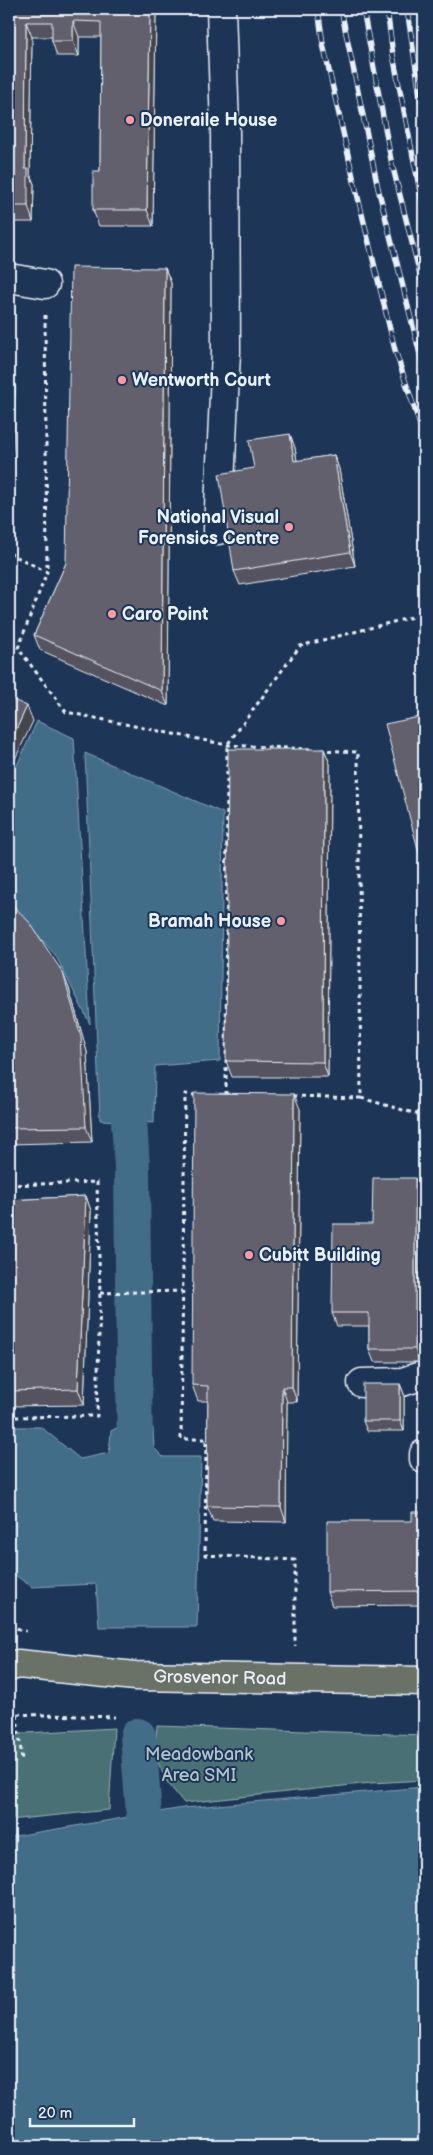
<svg xmlns="http://www.w3.org/2000/svg" width="433" height="2155" font-family="'Balsamiq Sans',sans-serif">
	<style>
		.green { fill: #487175; stroke: #98b1b6 }
		.water { fill: #426d89; stroke: #84a2b5 }
		.lines { fill: none; stroke-linecap: round; stroke-linejoin: round }
		.canal { stroke: #426d89; stroke-width: 36 }
		.minor-casing { stroke: #e8f1f8; stroke-width: 31 }
		.highway-casing { stroke: #e8f1f8; stroke-width: 31 }
		.path { stroke: #e8f1f8; stroke-width: 3; stroke-dasharray: 4 4; stroke-linecap: butt }
		.minor { stroke: #1d3557; stroke-width: 28 }
		.highway { stroke: #6a7166; stroke-width: 28 }
		.rail-casing { stroke: #e8f1f8; stroke-width: 5.5 }
		.rail { stroke: #1d3557; stroke-width: 4; stroke-dasharray: 11; stroke-linecap: butt }
		.wall { fill: #55535f; stroke: #e8f1f8 }
		.shaded-wall { fill: #45444d; stroke: #e8f1f8 }
		.building { fill: #63616e; stroke: #e8f1f8 }
		.poi-dot { fill: #ff9aa2; stroke: #1d3557; stroke-width: 2 }
		.labels { text-anchor: middle; stroke-width: 4; stroke-linejoin: round; paint-order: stroke }
		.poi-label { font-size: 18px; font-weight: bold; fill: #e8f1f8; stroke: #1d3557; text-anchor: start }
		.street-label { font-size: 18px; fill: #e8f1f8; stroke: #1d3557 }
		.park-label { font-size: 18px; fill: #b0c4ca; stroke: #1d3557 }
	</style>
	<rect width="100%" height="100%" fill="#1d3557"/>
	<filter id="ink" filterUnits="userSpaceOnUse"><feTurbulence type="fractalNoise" baseFrequency=".02" numOctaves="2"/><feDisplacementMap in="SourceGraphic" scale="10" xChannelSelector="R" yChannelSelector="G"/><feConvolveMatrix kernelMatrix="1 2 1 2 8 2 1 2 1" color-interpolation-filters="sRGB"/></filter>
	<g filter="url(#ink)">
		<g class="green">
			<path d="M 157,1726 L 424,1735 L 424,1780 L 371,1783 L 184,1803 L 167,1782 L 154,1754 Z"/>
			<path d="M 114,1728 L 109,1810 L 9,1820 L 9,1734 Z"/>
		</g>
		<g class="water">
			<path d="M 37,721 L 74,738 L 90,1024 L 56,956 L 31,927 L 9,906 L 9,783 Z"/>
			<path d="M 85,753 L 223,813 L 220,1061 L 155,1066 L 154,1123 L 100,1120 Z"/>
			<path d="M 133,1419 L 153,1428 L 154,1448 L 163,1457 L 201,1457 L 197,1627 L 99,1627 L 96,1584 L 32,1587 L 9,1571 L 9,1427 L 41,1427 L 80,1459 L 109,1453 L 111,1431 Z"/>
			<path d="M 424,1787 L 424,2146 L 9,2146 L 9,1837 L 183,1808 Z"/>
		</g>
		<g class="lines">
			<g class="canal">
				<path d="M 129,1120 L 132,1168 L 135,1468"/>
				<path d="M 138,1736 L 144,1815 L 151,1863"/>
			</g>
			<g class="minor-casing">
				<g id="minor">
					<path d="M 9,278 L 45,284"/>
					<path d="M 218,530 L 226,351 L 225,128 L 221,9"/>
					<path d="M 362,1383 L 402,1382 L 424,1375"/>
					<path d="M 424,1454 L 424,1459"/>
				</g>
			</g>
			<g class="highway-casing">
				<g id="highway">
					<path id="s1" d="M 9,1667 L 18,1664 L 135,1676 L 424,1681"/>
				</g>
			</g>
			<g class="path">
				<path d="M 45,315 L 47,571"/>
				<path d="M 9,553 L 47,572 L 18,648 L 66,712 L 227,745 L 310,749"/>
				<path d="M 196,1095 L 185,1094 L 181,1439 L 206,1439 L 205,1555 L 295,1560 L 295,1646"/>
				<path d="M 226,1095 L 227,745 L 300,646 L 424,614"/>
				<path d="M 293,1096 L 361,1098 L 358,752 L 321,750"/>
				<path d="M 361,1098 L 424,1116"/>
				<path d="M 9,1185 L 97,1182 L 100,1293 L 97,1416 L 9,1417"/>
				<path d="M 100,1293 L 182,1291"/>
				<path d="M 9,1626 L 26,1631"/>
				<path d="M 9,1714 L 115,1717"/>
				<path d="M 17,1715 L 22,1761"/>
			</g>
			<use href="#minor" class="minor"/>
			<use href="#highway" class="highway"/>
			<g class="rail-casing">
				<g id="rail">
					<path d="M 318,9 L 323,44 L 354,181 L 395,350 L 424,437"/>
					<path d="M 341,9 L 378,188 L 424,370"/>
					<path d="M 363,9 L 391,160 L 424,290"/>
					<path d="M 387,9 L 393,55 L 424,212"/>
					<path d="M 407,9 L 424,121"/>
				</g>
			</g>
			<use href="#rail" class="rail"/>
		</g>
		<g class="wall">
			<path d="M 9,9 L 156,9 L 153,226 L 99,226 L 93,210 L 100,171 L 101,37 L 79,37 L 79,56 L 57,56 L 52,41 L 52,37 L 32,37 L 30,174 L 34,184 L 33,222 L 9,222 Z"/>
			<path d="M 165,268 L 171,283 L 168,706 L 40,650 L 34,635 L 66,563 Z"/>
			<path d="M 9,372 L 15,387 L 11,492 L 9,490 Z"/>
			<path d="M 290,434 L 295,448 L 297,461 L 334,455 L 339,469 L 355,566 L 240,585 L 234,571 L 254,468 Z"/>
			<path d="M 324,749 L 330,764 L 328,1077 L 232,1077 L 226,1061 Z"/>
			<path d="M 9,901 L 69,988 L 87,1052 L 92,1142 L 9,1144 Z"/>
			<path d="M 300,1109 L 297,1402 L 287,1402 L 286,1522 L 213,1521 L 207,1506 L 208,1401 L 198,1401 L 192,1385 Z"/>
			<path d="M 415,1178 L 420,1191 L 419,1362 L 374,1362 L 369,1349 L 369,1326 L 337,1326 L 332,1313 Z"/>
			<path d="M 86,1196 L 91,1211 L 84,1405 L 9,1406 L 9,1200 Z"/>
			<path d="M 400,1384 L 404,1394 L 404,1431 L 367,1431 L 363,1421 Z"/>
			<path d="M 424,1512 L 424,1605 L 332,1606 L 327,1592 L 412,1521 Z"/>
		</g>
		<g class="shaded-wall">
			<path d="M 150,9 L 156,9 L 153,226 L 147,210 Z"/>
			<path d="M 73,21 L 79,37 L 79,56 L 73,41 Z"/>
			<path d="M 26,22 L 32,37 L 30,174 L 34,184 L 33,222 L 28,206 L 25,169 Z"/>
			<path d="M 165,268 L 171,283 L 168,706 L 162,691 Z"/>
			<path d="M 9,372 L 15,387 L 11,492 L 9,484 Z"/>
			<path d="M 290,434 L 295,448 L 299,475 L 294,461 Z"/>
			<path d="M 334,455 L 339,469 L 355,566 L 350,552 Z"/>
			<path d="M 27,706 L 33,721 L 9,772 L 9,745 Z"/>
			<path d="M 324,749 L 330,764 L 328,1077 L 323,1062 Z"/>
			<path d="M 63,973 L 69,988 L 87,1052 L 92,1142 L 86,1127 Z"/>
			<path d="M 294,1094 L 300,1109 L 297,1402 L 292,1387 Z"/>
			<path d="M 415,1178 L 420,1191 L 419,1362 L 415,1349 Z"/>
			<path d="M 86,1196 L 91,1211 L 84,1405 L 78,1389 Z"/>
			<path d="M 400,1384 L 404,1394 L 404,1431 L 400,1421 Z"/>
			<path d="M 282,1387 L 287,1402 L 286,1522 L 281,1507 Z"/>
		</g>
		<g class="building">
			<path d="M 9,9 L 150,9 L 147,210 L 93,210 L 93,171 L 100,171 L 101,22 L 73,21 L 73,41 L 52,41 L 52,22 L 26,22 L 25,169 L 28,169 L 28,206 L 9,206 Z"/>
			<path d="M 71,267 L 165,268 L 162,691 L 34,635 L 66,563 Z"/>
			<path d="M 290,434 L 294,461 L 334,455 L 350,552 L 234,571 L 219,474 L 254,468 L 249,440 Z"/>
			<path d="M 9,698 L 27,706 L 9,745 Z"/>
			<path d="M 424,716 L 424,872 L 385,724 Z"/>
			<path d="M 228,749 L 324,749 L 323,1062 L 226,1061 Z"/>
			<path d="M 9,901 L 30,923 L 63,973 L 81,1037 L 86,1127 L 9,1128 Z"/>
			<path d="M 194,1093 L 294,1094 L 292,1387 L 282,1387 L 281,1507 L 207,1506 L 208,1386 L 192,1385 Z"/>
			<path d="M 373,1178 L 415,1178 L 415,1349 L 369,1349 L 369,1313 L 332,1313 L 333,1224 L 372,1224 Z"/>
			<path d="M 86,1196 L 78,1389 L 9,1391 L 9,1200 Z"/>
			<rect x="363" y="1384" width="37" height="37"/>
			<path d="M 412,1512 L 424,1512 L 424,1591 L 327,1592 L 327,1521 L 412,1521 Z"/>
		</g>
	</g>
	<g class="poi-dot">
		<circle cx="130" cy="120" r="5"/>
		<circle cx="122" cy="380" r="5"/>
		<circle cx="289" cy="527" r="5"/>
		<circle cx="112" cy="614" r="5"/>
		<circle cx="281" cy="921" r="5"/>
		<circle cx="249" cy="1255" r="5"/>
	</g>
	<g class="labels">
		<g class="poi-label">
			<text x="140" y="126">Doneraile House</text>
			<text x="132" y="386">Wentworth Court</text>
			<text x="279" y="523" text-anchor="end">National Visual<tspan x="279" dy="21">Forensics Centre</tspan></text>
			<text x="122" y="620">Caro Point</text>
			<text x="271" y="927" text-anchor="end">Bramah House</text>
			<text x="259" y="1261">Cubitt Building</text>
		</g>
		<g class="street-label">
			<text dy="6" stroke="none"><textPath href="#s1" startOffset="212">Grosvenor Road</textPath></text>
		</g>
		<g class="park-label">
			<text x="199" y="1760">Meadowbank<tspan x="199" dy="21">Area SMI</tspan></text>
		</g>
	</g>
	<rect width="433" height="2155" fill="none" stroke="#1d3557" stroke-width="30"/>
	<rect x="15" y="15" width="403" height="2125" fill="none" stroke="#e8f1f8" stroke-width="2" filter="url(#ink)"/>
	<path d="M30 2118v8h104v-8" fill="none" stroke="#e8f1f8" stroke-width="2.5"/>
	<text x="38" y="2118" font-size="15" fill="#e8f1f8" stroke="#1d3557" stroke-width="4" paint-order="stroke">20 m</text>
</svg>
